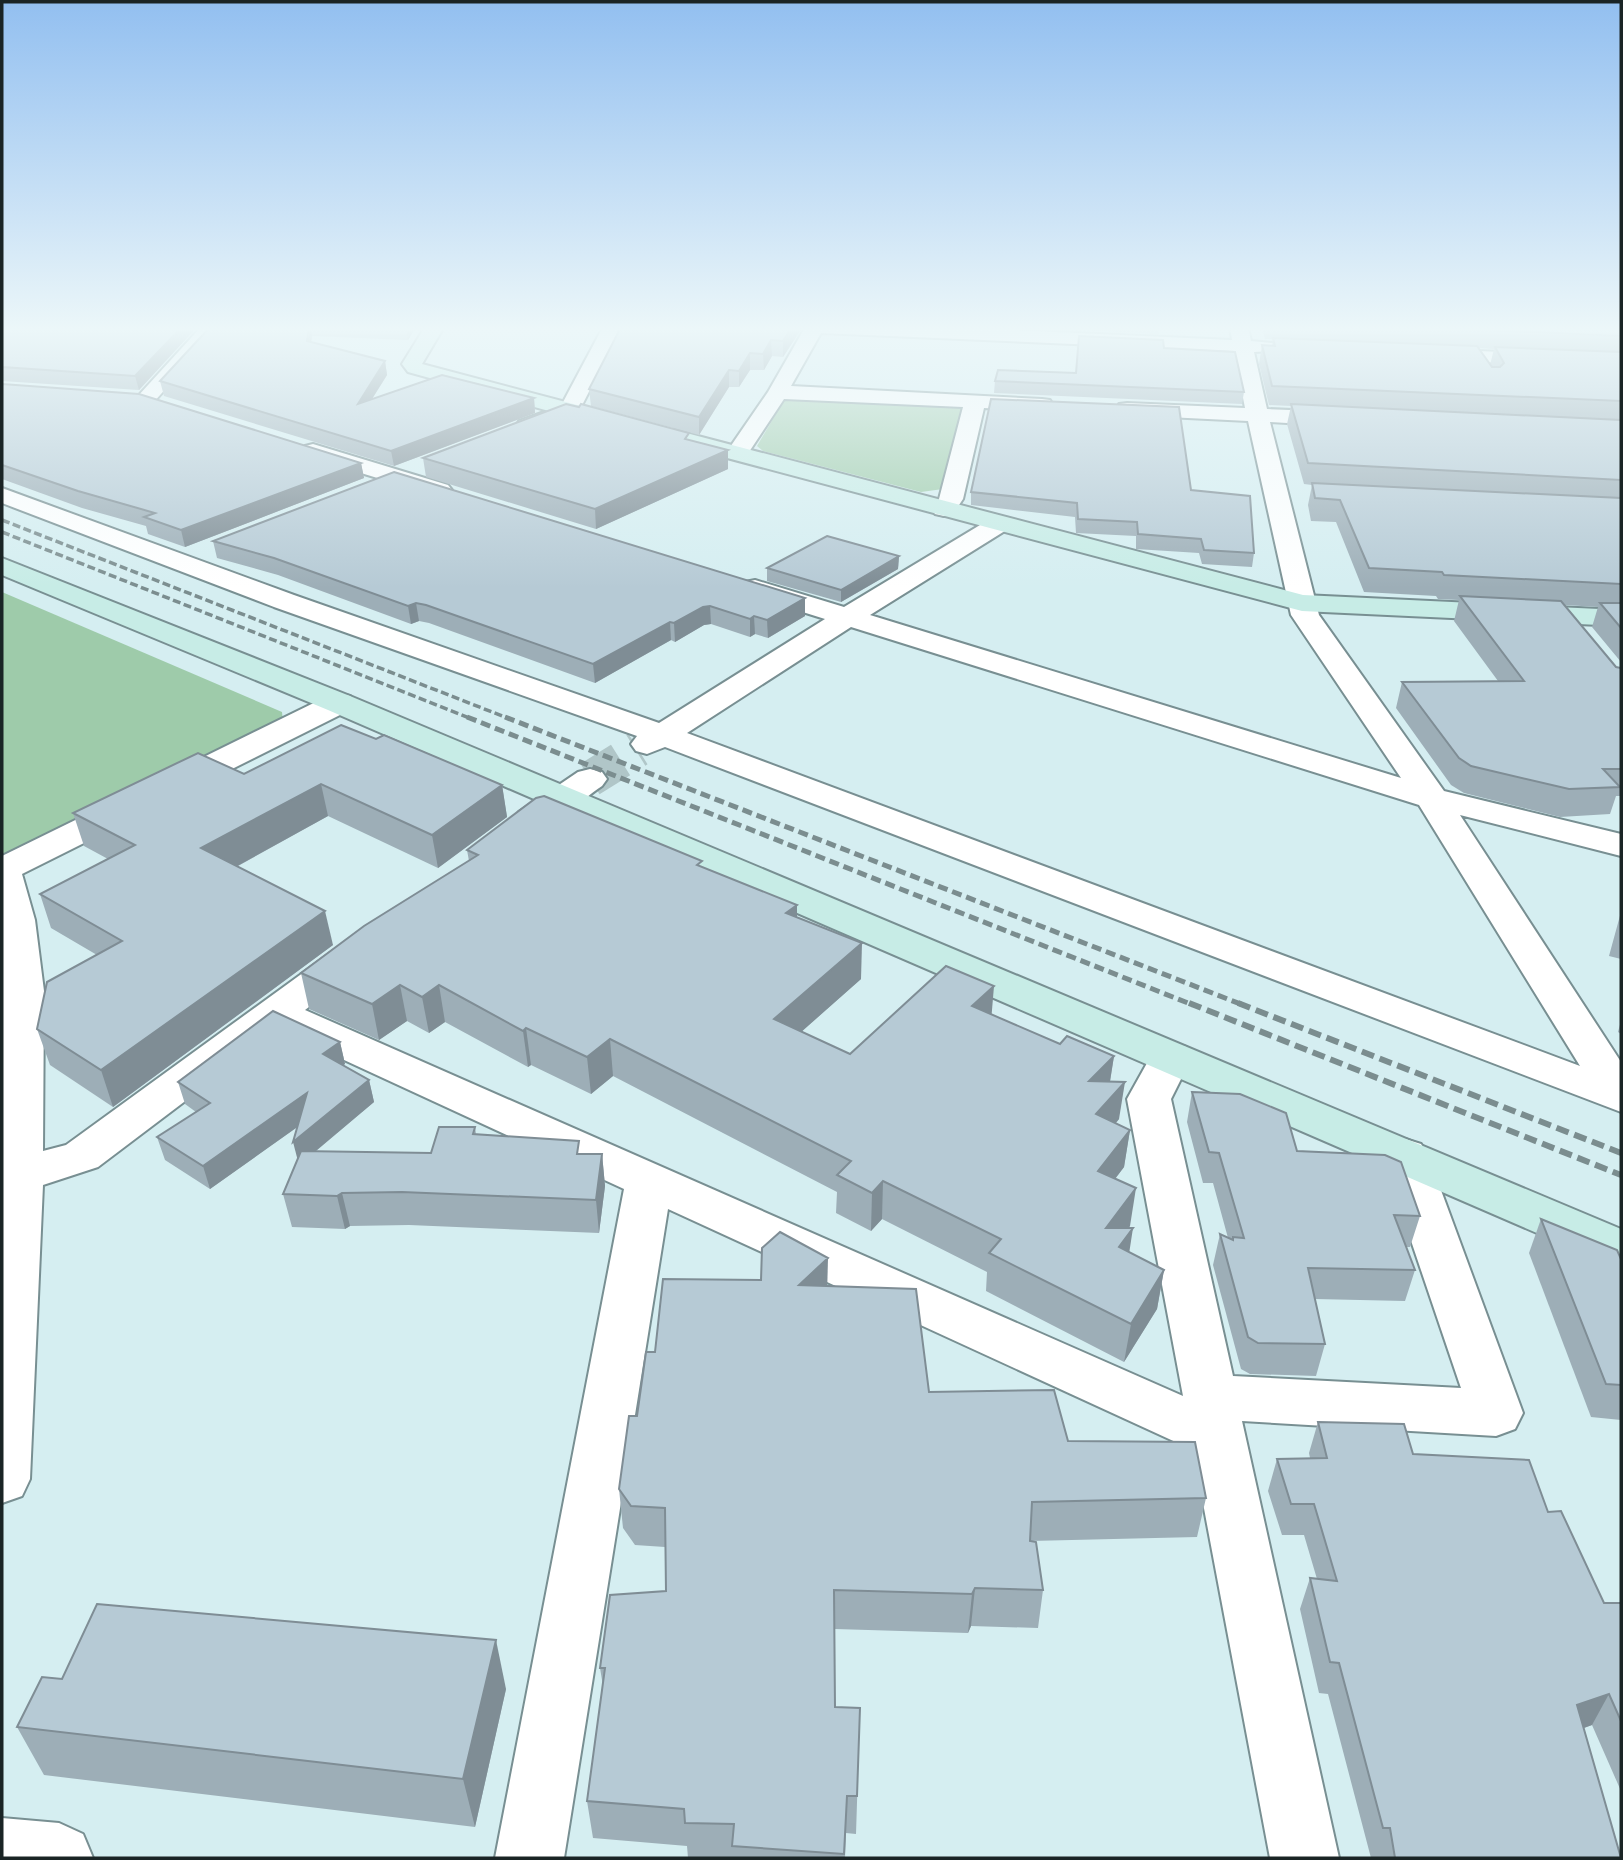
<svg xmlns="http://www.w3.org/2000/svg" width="1623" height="1860" font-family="'Titillium Web',sans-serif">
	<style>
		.green { fill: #9ecbaa }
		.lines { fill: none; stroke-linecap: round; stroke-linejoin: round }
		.street-tunnel { stroke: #b0c6c8; stroke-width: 36; stroke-dasharray: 36 18; stroke-linecap: butt }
		.street-casing { stroke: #788f92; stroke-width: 4 }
		.secondary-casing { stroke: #788f92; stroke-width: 4 }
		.street { fill: #fff; fill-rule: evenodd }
		.secondary { fill: #c7ece6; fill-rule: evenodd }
		.rail-far2 { stroke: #7b8d8f; stroke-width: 3.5; stroke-dasharray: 8 3.5; stroke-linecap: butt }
		.rail-far1 { stroke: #7b8d8f; stroke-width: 5; stroke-dasharray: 10 5; stroke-linecap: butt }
		.rail { stroke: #7b8d8f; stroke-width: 6; stroke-dasharray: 13 6; stroke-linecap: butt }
		.wall { fill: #9daeb7; fill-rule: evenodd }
		.shaded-wall { fill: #7f8d95 }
		.building { fill: #b6cad5; stroke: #7f8d95; stroke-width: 2 }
	</style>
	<rect width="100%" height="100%" fill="#d5eef1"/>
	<g class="green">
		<path d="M 797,397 L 950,403 L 963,409 L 943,489 L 921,492 L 763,451 L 757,446 L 784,400 Z"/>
		<path d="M 2,592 L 282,712 L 283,722 L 2,858 Z"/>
	</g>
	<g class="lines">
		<path class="street-tunnel" d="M 590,779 L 638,749"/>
		<g class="street-casing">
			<g id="street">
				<path d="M 201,327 L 221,327 L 152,404 L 138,404 L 134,400 L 138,396 Z"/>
				<path d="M 603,327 L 622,327 L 577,415 L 535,431 L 519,431 L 516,426 L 519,421 L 561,406 Z"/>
				<path d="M 801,327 L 947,327 L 1232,340 L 1230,327 L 1248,327 L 1251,341 L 1273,343 L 1276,347 L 1273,351 L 1254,352 L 1267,409 L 1339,412 L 1347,414 L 1350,419 L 1347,424 L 1339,426 L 1270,422 L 1319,615 L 1444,791 L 1621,834 L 1621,856 L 1460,815 L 1621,1062 L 1621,1112 L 665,747 L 647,754 L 636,751 L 631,744 L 637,736 L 274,607 L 2,503 L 2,488 L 294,595 L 659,723 L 825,619 L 745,594 L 741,588 L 745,582 L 755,580 L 844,607 L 990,519 L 999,516 L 1008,519 L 1012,524 L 1008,529 L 870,615 L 1401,778 L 1291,615 L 1248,421 L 1127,415 L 1119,414 L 1116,409 L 1119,404 L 1127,403 L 1245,408 L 1234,351 L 821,333 L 791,386 L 1042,399 L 1050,400 L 1053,405 L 1050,410 L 1042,411 L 984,408 L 963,499 L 953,514 L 944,516 L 935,514 L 932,509 L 939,499 L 963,407 L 784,399 L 745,458 L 729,458 L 726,453 L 768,392 L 803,331 ZM 851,627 L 1419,805 L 1580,1066 L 687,733 Z"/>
				<path d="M 1431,349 L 1621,357 L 1621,369 L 1424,359 L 1421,355 Z"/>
				<path d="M 313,444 L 448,485 L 452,490 L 448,495 L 440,497 L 305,456 L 302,451 L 305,446 Z"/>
				<path d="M 339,694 L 350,696 L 355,703 L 350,710 L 22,874 L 35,920 L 44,991 L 43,1151 L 66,1145 L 333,951 L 347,947 L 361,951 L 367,959 L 361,967 L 305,1010 L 1183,1396 L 1127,1099 L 1156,1047 L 1171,1043 L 1186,1047 L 1192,1057 L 1171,1099 L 1233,1376 L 1461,1388 L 1382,1155 L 1389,1144 L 1405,1139 L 1421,1144 L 1428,1155 L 1523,1413 L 1515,1429 L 1496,1436 L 1242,1421 L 1339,1858 L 1270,1858 L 1193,1450 L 668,1209 L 564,1858 L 495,1858 L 624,1189 L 279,1030 L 98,1167 L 43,1185 L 30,1479 L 22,1496 L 2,1503 L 2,856 L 328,696 Z"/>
				<path d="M 590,769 L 602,772 L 607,779 L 602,786 C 578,802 549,834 519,826 L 514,819 L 519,812 L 578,772 Z"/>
				<path d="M 2,1818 L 59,1823 L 83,1834 L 93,1858 L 2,1858 Z"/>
			</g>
		</g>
		<g class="secondary-casing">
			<g id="secondary">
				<path d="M 425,327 L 444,327 L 422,364 L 615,415 L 618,420 L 615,425 L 607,427 L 408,372 L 402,364 Z"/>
				<path d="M 675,430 L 1303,595 L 1621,610 L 1621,626 L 1302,611 L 667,442 L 664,437 L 667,432 Z"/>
				<path d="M 2,558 L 350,696 L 1621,1229 L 1621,1267 L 1604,1262 L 328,710 L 2,575 Z"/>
			</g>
		</g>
		<use href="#street" class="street"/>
		<use href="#secondary" class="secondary"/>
		<g class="rail-far2">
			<path d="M 2,520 L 510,719"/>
			<path d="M 2,532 L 472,719"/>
		</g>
		<g class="rail-far1">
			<path d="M 467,717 L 1193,1005"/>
			<path d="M 505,717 L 1243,1005"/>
		</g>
		<g class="rail">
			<path d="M 1189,1003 L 1621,1175"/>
			<path d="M 1238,1003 L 1621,1153"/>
		</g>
	</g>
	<g class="wall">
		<path d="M 2,327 L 197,327 L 139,390 L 2,381 Z"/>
		<path d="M 210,327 L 416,327 L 408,340 L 312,336 L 311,342 L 385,361 L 387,375 L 372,399 L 534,398 L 535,413 L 394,466 L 164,396 L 160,381 Z"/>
		<path d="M 1080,327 L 1160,327 L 1159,334 L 1080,330 Z"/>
		<path d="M 1262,327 L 1621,327 L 1621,662 L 1592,627 L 1598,607 L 1565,605 L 1616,667 L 1621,668 L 1621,796 L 1616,796 L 1610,814 L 1560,817 L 1464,793 L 1451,785 L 1396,708 L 1402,682 L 1498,681 L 1454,621 L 1459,600 L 1438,599 L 1436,596 L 1364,592 L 1336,522 L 1311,521 L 1308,505 L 1312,485 L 1304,484 L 1287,424 L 1291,406 L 1269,405 L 1259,364 L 1262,345 L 1272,346 L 1273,339 L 1265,339 ZM 1479,348 L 1494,349 L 1490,365 Z"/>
		<path d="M 800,331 L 783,357 L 772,356 L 764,370 L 750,370 L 739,387 L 729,387 L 699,435 L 591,406 L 589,389 Z"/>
		<path d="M 1164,348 L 1244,392 L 1242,404 L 994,393 L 995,381 L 1076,373 Z"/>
		<path d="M 2,384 L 361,463 L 364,478 L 185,547 L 148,534 L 146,526 L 82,508 L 2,479 Z"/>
		<path d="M 690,440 L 728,469 L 596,529 L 426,477 L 423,458 Z"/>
		<path d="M 1191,490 L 1254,553 L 1252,567 L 1202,564 L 1199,553 L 1136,549 L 1136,536 L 1076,533 L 1075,517 L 971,505 L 971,492 Z"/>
		<path d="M 213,541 L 805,598 L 805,616 L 768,638 L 755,634 L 750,637 L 711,624 L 704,625 L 675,642 L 671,640 L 595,683 L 429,623 L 419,621 L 411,624 L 278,575 L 217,558 Z"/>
		<path d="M 899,556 L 898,569 L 841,602 L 767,581 L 767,568 Z"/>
		<path d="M 244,774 L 502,785 L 507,817 L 438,868 L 328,816 L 238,866 L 333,945 L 113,1107 L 50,1065 L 37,1029 L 97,955 L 51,928 L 40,894 L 108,859 L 84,846 L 73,813 Z"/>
		<path d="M 467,850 L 702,867 L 797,905 L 797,917 L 861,979 L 801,1032 L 850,1054 L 991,1015 L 1060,1044 L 1114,1056 L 1110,1082 L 1119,1119 L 1116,1123 L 1130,1130 L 1124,1167 L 1115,1179 L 1130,1226 L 1128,1228 L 1129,1253 L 1164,1270 L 1157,1309 L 1124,1362 L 986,1291 L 987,1272 L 882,1219 L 871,1231 L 836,1213 L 837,1192 L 613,1076 L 591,1094 L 531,1065 L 528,1067 L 445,1022 L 429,1033 L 407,1021 L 379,1040 L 309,1009 L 301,973 L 469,861 Z"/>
		<path d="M 1621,912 L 1621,959 L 1609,956 Z"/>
		<path d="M 1621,1021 L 1621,1034 L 1618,1032 Z"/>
		<path d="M 340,1042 L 345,1064 L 343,1065 L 369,1080 L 374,1102 L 316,1151 L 431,1153 L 475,1127 L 476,1134 L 580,1154 L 602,1154 L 605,1186 L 599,1233 L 409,1225 L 350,1226 L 345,1229 L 292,1227 L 283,1194 L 297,1160 L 297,1127 L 210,1189 L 165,1160 L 157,1137 L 196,1112 L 185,1104 L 178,1082 Z"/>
		<path d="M 1192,1092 L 1297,1151 L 1420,1216 L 1410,1247 L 1406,1247 L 1415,1270 L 1405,1301 L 1315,1299 L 1325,1344 L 1316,1376 L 1250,1374 L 1241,1369 L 1213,1265 L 1220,1234 L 1228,1238 L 1213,1183 L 1203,1183 L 1187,1122 Z"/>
		<path d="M 1541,1219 L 1621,1259 L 1621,1420 L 1591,1417 L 1529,1253 Z"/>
		<path d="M 827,1286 L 929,1392 L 1068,1441 L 1206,1498 L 1197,1537 L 1030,1541 L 1043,1590 L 1038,1628 L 971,1626 L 968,1633 L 835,1629 L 835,1707 L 860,1708 L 856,1834 L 846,1833 L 845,1858 L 688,1858 L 687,1846 L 593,1838 L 587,1801 L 603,1686 L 600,1668 L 666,1591 L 665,1547 L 635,1545 L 623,1528 L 619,1489 L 637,1416 L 655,1352 Z"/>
		<path d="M 1318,1422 L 1413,1454 L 1548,1512 L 1604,1603 L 1621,1603 L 1621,1791 L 1592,1725 L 1584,1728 L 1621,1858 L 1371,1858 L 1328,1694 L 1319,1693 L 1300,1609 L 1310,1578 L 1317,1579 L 1304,1535 L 1282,1535 L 1268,1491 L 1277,1459 L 1310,1458 L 1309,1453 Z"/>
		<path d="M 506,1689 L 475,1827 L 44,1775 L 17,1727 Z"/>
	</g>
	<g class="shaded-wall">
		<path d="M 182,327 L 197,327 L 139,390 L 135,376 Z"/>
		<path d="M 309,327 L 310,327 L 312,336 L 309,355 L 307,341 Z"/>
		<path d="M 406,327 L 416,327 L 408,340 Z"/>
		<path d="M 792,327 L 800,327 L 800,331 L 783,357 L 783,341 Z"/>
		<path d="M 771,340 L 772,356 L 764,370 L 763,354 Z"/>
		<path d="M 750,353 L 750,370 L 739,387 L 739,371 Z"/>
		<path d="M 385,361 L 387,375 L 360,418 L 358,404 Z"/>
		<path d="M 729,370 L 729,387 L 699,435 L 699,417 Z"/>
		<path d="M 534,398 L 535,413 L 394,466 L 391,451 Z"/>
		<path d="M 728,450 L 728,469 L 596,529 L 595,509 Z"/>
		<path d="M 361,463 L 364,478 L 185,547 L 181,530 Z"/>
		<path d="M 899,556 L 898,569 L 841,602 L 841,590 Z"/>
		<path d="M 805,598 L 805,616 L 768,638 L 767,620 Z"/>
		<path d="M 416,603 L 419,621 L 411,624 L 408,606 Z"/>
		<path d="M 710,606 L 711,624 L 704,625 L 675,642 L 674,623 L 703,607 Z"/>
		<path d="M 754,616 L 755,634 L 750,637 L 750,619 Z"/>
		<path d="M 670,622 L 671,640 L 595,683 L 593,664 Z"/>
		<path d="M 321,784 L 328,816 L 210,881 L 201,848 Z"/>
		<path d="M 502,785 L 507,817 L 438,868 L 432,835 Z"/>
		<path d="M 797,905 L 797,940 L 786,913 Z"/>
		<path d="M 325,911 L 333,945 L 113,1107 L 101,1070 Z"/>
		<path d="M 862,943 L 861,979 L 774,1056 L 774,1019 Z"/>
		<path d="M 400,985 L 407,1021 L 379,1040 L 372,1004 Z"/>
		<path d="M 439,985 L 445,1022 L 429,1033 L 422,997 Z"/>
		<path d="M 994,986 L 991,1022 L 972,1006 Z"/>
		<path d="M 526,1028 L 531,1065 L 528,1067 L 523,1031 Z"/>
		<path d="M 610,1039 L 613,1076 L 591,1094 L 587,1057 Z"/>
		<path d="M 340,1042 L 345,1064 L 328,1076 L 323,1054 Z"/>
		<path d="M 1114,1056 L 1108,1093 L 1089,1081 Z"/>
		<path d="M 369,1080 L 374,1102 L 299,1165 L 293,1142 Z"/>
		<path d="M 1125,1082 L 1119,1119 L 1091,1152 L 1096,1114 Z"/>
		<path d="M 307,1093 L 313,1116 L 210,1189 L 203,1166 Z"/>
		<path d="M 1130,1130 L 1124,1167 L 1092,1209 L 1098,1171 Z"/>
		<path d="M 602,1154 L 605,1186 L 599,1233 L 596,1200 Z"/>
		<path d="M 883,1181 L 882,1219 L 871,1231 L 872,1193 Z"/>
		<path d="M 1136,1188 L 1130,1226 L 1101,1266 L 1106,1228 Z"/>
		<path d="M 342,1193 L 350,1226 L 345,1229 L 337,1196 Z"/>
		<path d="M 1133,1228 L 1127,1267 L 1119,1247 Z"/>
		<path d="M 828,1258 L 827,1296 L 799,1285 Z"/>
		<path d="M 1164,1270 L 1157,1309 L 1124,1362 L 1131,1324 Z"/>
		<path d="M 975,1588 L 971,1626 L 968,1633 L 972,1594 Z"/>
		<path d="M 496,1640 L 506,1689 L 475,1827 L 463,1779 Z"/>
		<path d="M 1609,1694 L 1592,1725 L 1561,1736 L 1577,1705 Z"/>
	</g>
	<g class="building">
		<path d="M 2,327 L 182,327 L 135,376 L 2,367 Z"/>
		<path d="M 210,327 L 309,327 L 307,341 L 385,361 L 358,404 L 442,375 L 534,398 L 391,451 L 160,381 Z"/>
		<path d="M 621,327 L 792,327 L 783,341 L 771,340 L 763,354 L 750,353 L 739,371 L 729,370 L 699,417 L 589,389 Z"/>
		<path d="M 1425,327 L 1621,327 L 1621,336 Z"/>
		<path d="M 1079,336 L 1163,340 L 1164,348 L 1235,352 L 1244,392 L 995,381 L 998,370 L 1076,373 Z"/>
		<path d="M 1273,338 L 1477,346 L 1492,367 L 1500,367 L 1504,363 L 1495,347 L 1621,352 L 1621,401 L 1272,386 L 1262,345 L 1275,346 Z"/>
		<path d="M 2,384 L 139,394 L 361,463 L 181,530 L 144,517 L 155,513 L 78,491 L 2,465 Z"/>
		<path d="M 991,399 L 1179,407 L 1191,490 L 1250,496 L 1254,553 L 1204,550 L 1201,539 L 1138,534 L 1137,522 L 1078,519 L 1077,503 L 971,492 Z"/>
		<path d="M 566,404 L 579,407 L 581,404 L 689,433 L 685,439 L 728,450 L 595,509 L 423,458 Z"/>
		<path d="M 1291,404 L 1621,420 L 1621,480 L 1308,463 Z"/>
		<path d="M 394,472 L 805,598 L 767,620 L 754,616 L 750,619 L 710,606 L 703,607 L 674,623 L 670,622 L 593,664 L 426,605 L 416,603 L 408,606 L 274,558 L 213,541 Z"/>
		<path d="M 1312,483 L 1621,498 L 1621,584 L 1444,575 L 1442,572 L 1369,568 L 1340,500 L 1315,498 Z"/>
		<path d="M 827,536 L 899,556 L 841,590 L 767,568 Z"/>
		<path d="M 1460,596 L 1561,601 L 1616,667 L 1621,668 L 1621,769 L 1603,769 L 1620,787 L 1569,789 L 1471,766 L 1459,758 L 1402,682 L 1524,681 Z"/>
		<path d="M 1600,603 L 1621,603 L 1621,628 Z"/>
		<path d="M 341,725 L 376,739 L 384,735 L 502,785 L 432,835 L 321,784 L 201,848 L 325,911 L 101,1070 L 37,1029 L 47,982 L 122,941 L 40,894 L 135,845 L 73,813 L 198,753 L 244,774 Z"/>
		<path d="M 544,796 L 702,861 L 697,865 L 797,905 L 786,913 L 862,943 L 774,1019 L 850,1054 L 946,966 L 994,986 L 972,1006 L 1060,1044 L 1067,1036 L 1114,1056 L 1089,1081 L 1125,1082 L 1096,1114 L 1130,1130 L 1098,1171 L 1136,1188 L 1106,1228 L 1133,1228 L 1119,1247 L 1164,1270 L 1131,1324 L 989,1253 L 1001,1239 L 883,1181 L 872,1193 L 837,1175 L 851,1161 L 610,1039 L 587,1057 L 526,1028 L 523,1031 L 439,985 L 422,997 L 400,985 L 372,1004 L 301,973 L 364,926 L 478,855 L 467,850 L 536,798 Z"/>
		<path d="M 273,1011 L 340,1042 L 323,1054 L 369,1080 L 293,1142 L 307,1093 L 203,1166 L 157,1137 L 210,1103 L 178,1082 Z"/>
		<path d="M 1192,1092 L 1240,1094 L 1286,1113 L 1297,1151 L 1385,1155 L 1401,1162 L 1420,1216 L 1394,1215 L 1415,1270 L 1308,1268 L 1325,1344 L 1258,1343 L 1248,1337 L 1220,1234 L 1233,1240 L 1233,1237 L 1244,1238 L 1219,1153 L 1209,1152 Z"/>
		<path d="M 439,1127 L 475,1127 L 473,1134 L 579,1141 L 577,1154 L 602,1154 L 596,1200 L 402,1192 L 342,1193 L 337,1196 L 283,1194 L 301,1151 L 431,1153 Z"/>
		<path d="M 1541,1219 L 1617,1250 L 1621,1259 L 1621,1385 L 1606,1384 Z"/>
		<path d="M 780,1232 L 828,1258 L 799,1285 L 916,1289 L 929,1392 L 1054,1390 L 1068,1441 L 1195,1442 L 1206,1498 L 1032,1502 L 1030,1541 L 1036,1542 L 1043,1590 L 975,1588 L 972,1594 L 834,1590 L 835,1707 L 860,1708 L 857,1796 L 847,1796 L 844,1854 L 732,1846 L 734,1824 L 685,1823 L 684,1809 L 587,1801 L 605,1668 L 600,1668 L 610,1595 L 666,1591 L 665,1508 L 631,1506 L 619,1489 L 629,1416 L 637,1416 L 646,1352 L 655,1352 L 663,1279 L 761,1280 L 762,1248 Z"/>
		<path d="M 1318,1422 L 1404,1424 L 1413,1454 L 1529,1460 L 1548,1512 L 1561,1511 L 1604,1603 L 1621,1603 L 1621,1721 L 1609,1694 L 1577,1705 L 1621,1858 L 1395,1858 L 1390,1828 L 1383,1828 L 1339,1663 L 1330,1662 L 1310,1578 L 1337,1581 L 1314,1504 L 1291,1504 L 1277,1459 L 1327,1458 Z"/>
		<path d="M 97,1604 L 496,1640 L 463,1779 L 17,1727 L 42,1677 L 62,1679 Z"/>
	</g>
	<linearGradient id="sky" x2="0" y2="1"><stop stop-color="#92bff0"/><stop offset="0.56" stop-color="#ecf7f9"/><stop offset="1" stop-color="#ecf7f9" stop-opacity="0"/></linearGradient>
	<rect width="1623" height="588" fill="url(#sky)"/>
	<rect width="1623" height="1860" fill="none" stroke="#1a2425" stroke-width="7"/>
</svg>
